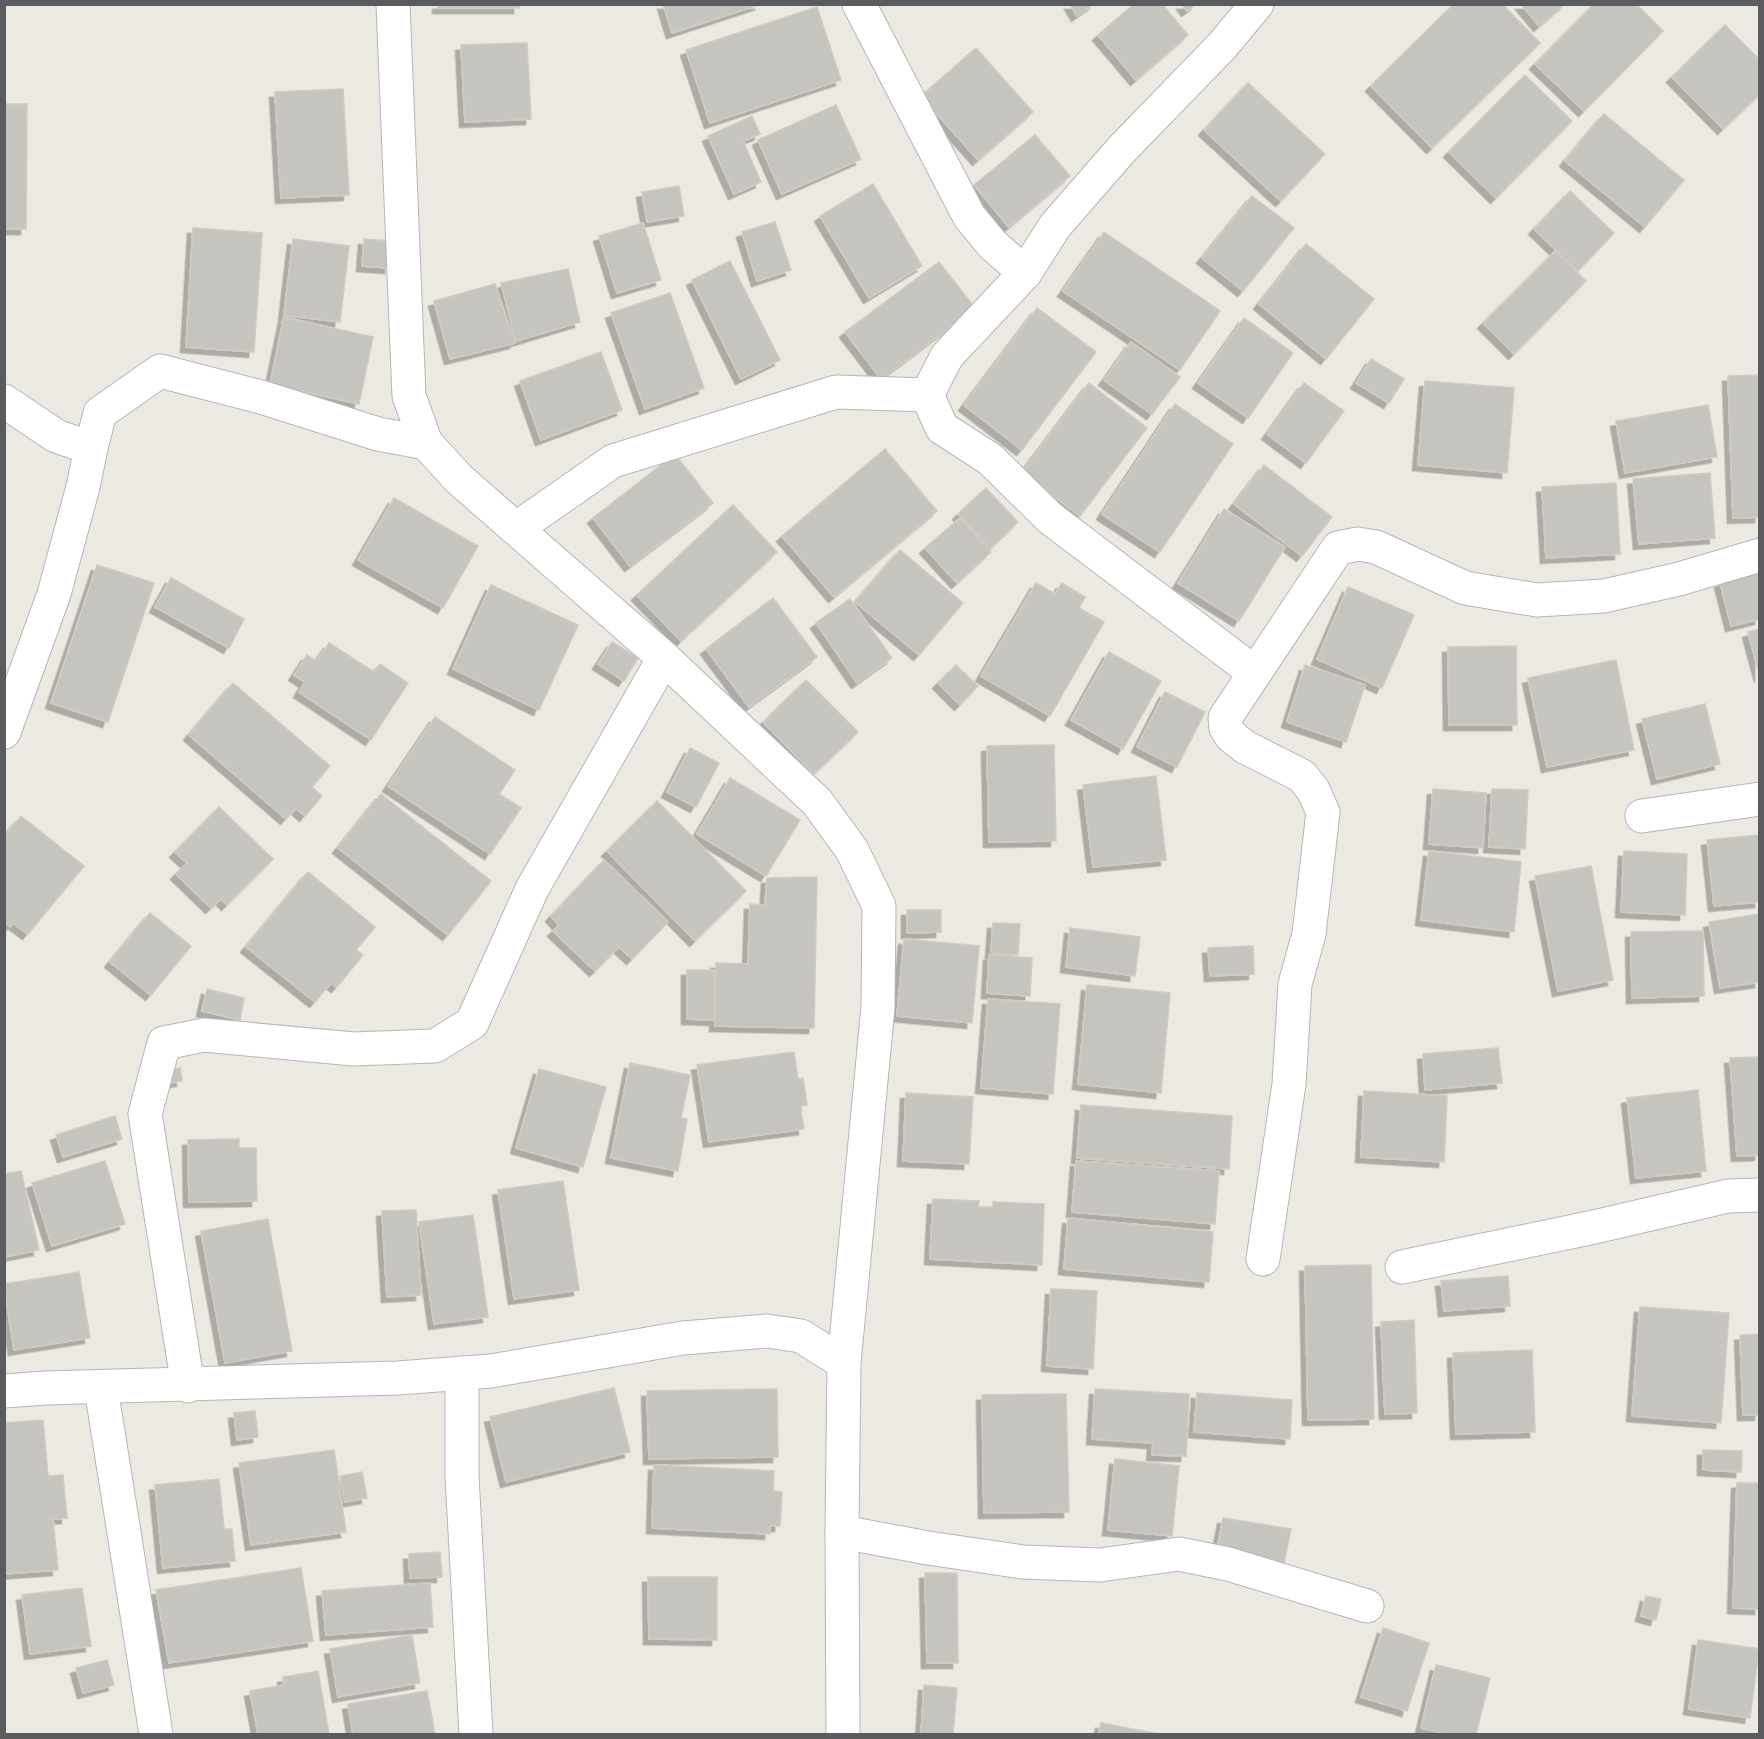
<svg xmlns="http://www.w3.org/2000/svg" width="1764" height="1739" font-family="Figtree,sans-serif">
	<style>
		.building { fill: #c6c4be; stroke: #cfcbc0; stroke-width: 1.5; filter: url(#shadow) }
		.lines { fill: none; stroke-linecap: round; stroke-linejoin: round }
		.street-casing { stroke: #b4b6ba; stroke-width: 35 }
		.street { stroke: #fff; stroke-width: 33 }
	</style>
	<defs>
		<filter id="shadow"><feDropShadow dx="-5.5" dy="5.5" stdDeviation="0" flood-color="#0004"/></filter>
	</defs>
	<rect width="100%" height="100%" fill="#ebe9e1"/>
	<g class="building">
		<rect x="438" y="4" width="81" height="4"/>
		<path d="M 663,4 L 761,4 L 672,33 Z"/>
		<path d="M 1070,4 L 1094,4 L 1077,16 Z"/>
		<path d="M 1134,4 L 1162,4 L 1188,35 L 1136,80 L 1098,35 Z"/>
		<path d="M 1182,4 L 1196,4 L 1187,11 Z"/>
		<path d="M 1454,4 L 1502,4 L 1540,43 L 1432,148 L 1371,86 Z"/>
		<path d="M 1521,4 L 1565,4 L 1539,26 Z"/>
		<path d="M 1594,4 L 1636,4 L 1663,31 L 1584,111 L 1535,64 Z"/>
		<path d="M 817,7 L 841,80 L 710,123 L 686,50 Z"/>
		<path d="M 1725,25 L 1760,60 L 1760,94 L 1723,129 L 1672,77 Z"/>
		<path d="M 527,43 L 531,119 L 465,122 L 461,45 Z"/>
		<path d="M 976,48 L 1033,112 L 978,160 L 921,96 Z"/>
		<path d="M 1525,75 L 1572,121 L 1496,198 L 1449,152 Z"/>
		<path d="M 1248,83 L 1325,154 L 1281,201 L 1204,130 Z"/>
		<path d="M 343,89 L 349,195 L 281,198 L 275,92 Z"/>
		<path d="M 4,104 L 27,104 L 26,229 L 4,229 Z"/>
		<path d="M 836,105 L 861,159 L 782,194 L 758,140 Z"/>
		<path d="M 1604,114 L 1684,180 L 1645,227 L 1565,161 Z"/>
		<path d="M 752,116 L 760,134 L 743,141 L 761,182 L 734,194 L 708,136 Z"/>
		<path d="M 1035,135 L 1070,176 L 1009,227 L 974,185 Z"/>
		<path d="M 873,184 L 922,266 L 869,298 L 820,216 Z"/>
		<path d="M 679,186 L 684,216 L 647,222 L 642,192 Z"/>
		<path d="M 1570,191 L 1614,233 L 1578,271 L 1534,229 Z"/>
		<path d="M 1252,196 L 1294,228 L 1243,291 L 1202,258 Z"/>
		<path d="M 775,222 L 791,270 L 757,281 L 742,232 Z"/>
		<path d="M 643,223 L 661,280 L 617,293 L 599,236 Z"/>
		<path d="M 193,228 L 262,233 L 254,352 L 186,347 Z"/>
		<path d="M 1104,232 L 1220,311 L 1180,370 L 1063,291 Z"/>
		<path d="M 293,239 L 349,246 L 340,322 L 284,315 Z"/>
		<path d="M 364,239 L 391,241 L 390,268 L 362,266 Z"/>
		<path d="M 1306,244 L 1374,299 L 1326,359 L 1259,304 Z"/>
		<path d="M 1555,251 L 1586,281 L 1514,354 L 1483,323 Z"/>
		<path d="M 730,261 L 780,360 L 741,379 L 692,280 Z"/>
		<path d="M 939,262 L 975,308 L 881,379 L 845,332 Z"/>
		<path d="M 568,269 L 580,322 L 516,341 L 501,283 Z"/>
		<path d="M 495,284 L 515,343 L 450,359 L 434,301 Z"/>
		<path d="M 670,293 L 704,388 L 645,409 L 611,313 Z"/>
		<path d="M 1037,308 L 1096,352 L 1022,450 L 964,405 Z"/>
		<path d="M 284,317 L 373,337 L 359,404 L 270,384 Z"/>
		<path d="M 1244,318 L 1293,353 L 1248,418 L 1198,383 Z"/>
		<path d="M 1131,342 L 1180,377 L 1152,414 L 1104,380 Z"/>
		<path d="M 601,352 L 622,410 L 541,440 L 520,381 Z"/>
		<path d="M 1371,359 L 1404,379 L 1389,403 L 1356,383 Z"/>
		<path d="M 1760,375 L 1760,517 L 1733,518 L 1728,376 Z"/>
		<path d="M 1425,381 L 1514,388 L 1507,473 L 1418,465 Z"/>
		<path d="M 1089,383 L 1147,428 L 1080,516 L 1022,472 Z"/>
		<path d="M 1304,383 L 1344,411 L 1306,463 L 1267,434 Z"/>
		<path d="M 1175,404 L 1233,444 L 1160,552 L 1102,514 Z"/>
		<path d="M 1708,405 L 1717,457 L 1625,473 L 1616,421 Z"/>
		<path d="M 885,449 L 937,511 L 834,597 L 782,536 Z"/>
		<path d="M 675,454 L 713,503 L 630,566 L 593,518 Z"/>
		<path d="M 1264,465 L 1332,517 L 1302,556 L 1234,504 Z"/>
		<path d="M 1710,473 L 1715,538 L 1639,544 L 1633,479 Z"/>
		<path d="M 1616,483 L 1620,554 L 1546,558 L 1542,487 Z"/>
		<path d="M 986,488 L 1018,522 L 991,548 L 958,514 Z"/>
		<path d="M 394,498 L 478,546 L 443,608 L 358,560 Z"/>
		<path d="M 733,505 L 777,552 L 681,641 L 637,595 Z"/>
		<path d="M 1224,509 L 1285,547 L 1239,621 L 1178,583 Z"/>
		<path d="M 960,518 L 991,552 L 957,583 L 925,548 Z"/>
		<path d="M 900,550 L 963,603 L 919,655 L 855,602 Z"/>
		<path d="M 97,565 L 154,583 L 108,722 L 51,703 Z"/>
		<path d="M 1760,572 L 1760,619 L 1731,626 L 1720,582 Z"/>
		<path d="M 171,578 L 244,619 L 229,648 L 155,607 Z"/>
		<path d="M 1036,583 L 1055,594 L 1062,583 L 1085,597 L 1079,608 L 1104,622 L 1050,716 L 981,676 Z"/>
		<path d="M 491,585 L 578,625 L 539,710 L 453,669 Z"/>
		<path d="M 1348,587 L 1414,615 L 1382,688 L 1317,659 Z"/>
		<path d="M 773,598 L 817,657 L 749,707 L 706,649 Z"/>
		<path d="M 850,599 L 892,658 L 857,683 L 816,623 Z"/>
		<path d="M 1760,629 L 1760,677 L 1748,632 Z"/>
		<path d="M 612,642 L 638,658 L 624,681 L 598,664 Z"/>
		<path d="M 329,643 L 374,672 L 380,664 L 408,683 L 371,740 L 299,692 L 305,682 L 294,675 L 307,655 L 316,661 Z"/>
		<path d="M 1516,646 L 1517,725 L 1449,725 L 1448,647 Z"/>
		<path d="M 1109,652 L 1161,681 L 1123,749 L 1071,720 Z"/>
		<path d="M 1616,660 L 1634,750 L 1547,767 L 1528,678 Z"/>
		<path d="M 956,665 L 978,686 L 960,705 L 938,683 Z"/>
		<path d="M 1305,665 L 1365,685 L 1346,742 L 1287,722 Z"/>
		<path d="M 806,680 L 858,732 L 814,774 L 763,722 Z"/>
		<path d="M 233,683 L 330,766 L 312,787 L 322,796 L 305,816 L 296,808 L 286,819 L 189,735 Z"/>
		<path d="M 1165,692 L 1205,712 L 1177,767 L 1137,747 Z"/>
		<path d="M 1705,704 L 1720,764 L 1657,779 L 1642,719 Z"/>
		<path d="M 435,717 L 515,770 L 499,794 L 521,808 L 490,854 L 388,786 Z"/>
		<path d="M 1054,745 L 1056,841 L 989,842 L 987,746 Z"/>
		<path d="M 690,748 L 719,763 L 696,807 L 667,792 Z"/>
		<path d="M 1156,776 L 1166,860 L 1093,867 L 1083,785 Z"/>
		<path d="M 730,778 L 800,820 L 766,876 L 697,834 Z"/>
		<path d="M 1433,789 L 1486,793 L 1483,848 L 1429,844 Z"/>
		<path d="M 1492,789 L 1528,790 L 1525,849 L 1489,847 Z"/>
		<path d="M 381,794 L 491,881 L 448,935 L 338,848 Z"/>
		<path d="M 657,801 L 746,891 L 695,941 L 607,851 Z"/>
		<path d="M 219,807 L 273,859 L 227,905 L 221,899 L 211,908 L 176,874 L 187,863 L 175,852 Z"/>
		<path d="M 21,816 L 84,866 L 28,934 L 13,923 L 10,927 L 4,922 L 4,837 Z"/>
		<path d="M 1760,835 L 1760,902 L 1714,906 L 1707,840 Z"/>
		<path d="M 1429,851 L 1521,862 L 1514,932 L 1421,920 Z"/>
		<path d="M 1624,851 L 1687,854 L 1685,915 L 1621,912 Z"/>
		<path d="M 604,860 L 668,922 L 632,959 L 619,947 L 595,971 L 553,931 L 559,925 L 551,916 Z"/>
		<path d="M 1591,866 L 1613,980 L 1558,991 L 1535,876 Z"/>
		<path d="M 308,872 L 375,927 L 356,950 L 363,955 L 337,987 L 331,983 L 315,1002 L 246,947 Z"/>
		<path d="M 817,877 L 814,1028 L 715,1026 L 716,963 L 748,964 L 750,904 L 765,905 L 767,878 Z"/>
		<path d="M 907,910 L 941,910 L 941,932 L 907,933 Z"/>
		<path d="M 150,913 L 191,946 L 151,995 L 110,962 Z"/>
		<path d="M 1760,914 L 1760,982 L 1720,988 L 1709,922 Z"/>
		<path d="M 993,923 L 1020,924 L 1018,955 L 991,953 Z"/>
		<path d="M 1070,928 L 1140,937 L 1135,976 L 1066,967 Z"/>
		<path d="M 1703,931 L 1704,996 L 1632,998 L 1631,932 Z"/>
		<path d="M 904,939 L 979,946 L 972,1023 L 897,1016 Z"/>
		<path d="M 1253,946 L 1254,974 L 1210,976 L 1208,948 Z"/>
		<path d="M 989,955 L 1032,958 L 1030,996 L 987,993 Z"/>
		<path d="M 687,970 L 714,970 L 714,1020 L 687,1019 Z"/>
		<path d="M 1087,985 L 1170,993 L 1161,1093 L 1078,1084 Z"/>
		<path d="M 207,989 L 244,998 L 240,1020 L 202,1011 Z"/>
		<path d="M 988,999 L 1060,1004 L 1053,1094 L 981,1088 Z"/>
		<path d="M 1498,1048 L 1502,1083 L 1425,1090 L 1423,1054 Z"/>
		<path d="M 794,1052 L 798,1079 L 803,1078 L 807,1105 L 800,1106 L 804,1129 L 709,1142 L 697,1065 Z"/>
		<path d="M 1760,1057 L 1760,1155 L 1737,1156 L 1730,1058 Z"/>
		<path d="M 630,1063 L 690,1075 L 681,1118 L 687,1119 L 678,1171 L 611,1158 Z"/>
		<path d="M 180,1068 L 182,1081 L 170,1083 L 168,1071 Z"/>
		<path d="M 539,1069 L 606,1087 L 583,1167 L 516,1148 Z"/>
		<path d="M 1698,1090 L 1706,1171 L 1636,1178 L 1627,1098 Z"/>
		<path d="M 1364,1091 L 1447,1096 L 1444,1162 L 1361,1157 Z"/>
		<path d="M 906,1093 L 973,1097 L 969,1164 L 903,1161 Z"/>
		<path d="M 1081,1105 L 1232,1116 L 1229,1169 L 1077,1158 Z"/>
		<path d="M 115,1116 L 122,1139 L 63,1157 L 56,1135 Z"/>
		<path d="M 239,1139 L 239,1148 L 256,1148 L 257,1201 L 189,1202 L 188,1140 Z"/>
		<path d="M 105,1161 L 125,1224 L 52,1246 L 32,1183 Z"/>
		<path d="M 1076,1161 L 1219,1171 L 1215,1224 L 1072,1212 Z"/>
		<path d="M 21,1171 L 39,1250 L 4,1257 L 4,1174 Z"/>
		<path d="M 563,1181 L 579,1290 L 514,1299 L 498,1190 Z"/>
		<path d="M 933,1199 L 979,1201 L 978,1207 L 993,1207 L 993,1202 L 1044,1204 L 1042,1265 L 930,1259 Z"/>
		<path d="M 416,1210 L 421,1295 L 387,1297 L 382,1211 Z"/>
		<path d="M 473,1215 L 488,1317 L 434,1324 L 419,1222 Z"/>
		<path d="M 1068,1218 L 1213,1232 L 1209,1282 L 1064,1269 Z"/>
		<path d="M 268,1219 L 292,1351 L 225,1363 L 201,1231 Z"/>
		<path d="M 1371,1265 L 1374,1419 L 1308,1420 L 1305,1266 Z"/>
		<path d="M 79,1272 L 90,1338 L 14,1350 L 4,1284 Z"/>
		<path d="M 1508,1276 L 1510,1306 L 1444,1311 L 1441,1281 Z"/>
		<path d="M 1051,1289 L 1097,1291 L 1093,1369 L 1047,1366 Z"/>
		<path d="M 1640,1307 L 1729,1313 L 1721,1423 L 1632,1416 Z"/>
		<path d="M 1414,1320 L 1417,1413 L 1385,1414 L 1381,1322 Z"/>
		<path d="M 1760,1334 L 1760,1415 L 1743,1415 L 1740,1335 Z"/>
		<path d="M 1532,1350 L 1535,1432 L 1456,1434 L 1453,1353 Z"/>
		<path d="M 614,1388 L 630,1452 L 506,1482 L 490,1417 Z"/>
		<path d="M 777,1389 L 778,1457 L 649,1459 L 647,1391 Z"/>
		<path d="M 1095,1389 L 1189,1394 L 1186,1456 L 1152,1455 L 1153,1443 L 1092,1439 Z"/>
		<path d="M 1197,1393 L 1292,1400 L 1290,1439 L 1194,1432 Z"/>
		<path d="M 1066,1394 L 1069,1512 L 984,1513 L 982,1395 Z"/>
		<path d="M 255,1411 L 258,1437 L 237,1440 L 234,1413 Z"/>
		<path d="M 43,1420 L 48,1476 L 63,1475 L 67,1518 L 53,1519 L 58,1570 L 4,1574 L 4,1423 Z"/>
		<path d="M 334,1450 L 346,1532 L 251,1545 L 239,1463 Z"/>
		<path d="M 1703,1450 L 1742,1451 L 1741,1472 L 1703,1470 Z"/>
		<path d="M 1115,1459 L 1179,1466 L 1172,1536 L 1108,1530 Z"/>
		<path d="M 654,1465 L 774,1471 L 773,1491 L 782,1492 L 780,1526 L 770,1526 L 770,1534 L 652,1528 Z"/>
		<path d="M 362,1472 L 367,1498 L 345,1502 L 340,1476 Z"/>
		<path d="M 219,1479 L 224,1529 L 232,1529 L 235,1561 L 163,1568 L 155,1485 Z"/>
		<path d="M 1737,1483 L 1760,1483 L 1760,1609 L 1733,1608 Z"/>
		<path d="M 1223,1518 L 1291,1529 L 1283,1568 L 1216,1556 Z"/>
		<path d="M 440,1552 L 442,1577 L 410,1578 L 409,1554 Z"/>
		<path d="M 301,1568 L 313,1641 L 169,1663 L 156,1590 Z"/>
		<path d="M 925,1573 L 957,1573 L 958,1663 L 927,1663 Z"/>
		<path d="M 648,1577 L 717,1577 L 717,1640 L 649,1639 Z"/>
		<path d="M 430,1583 L 433,1627 L 326,1635 L 322,1591 Z"/>
		<path d="M 82,1588 L 91,1646 L 30,1654 L 22,1595 Z"/>
		<path d="M 1646,1596 L 1661,1599 L 1656,1620 L 1641,1616 Z"/>
		<path d="M 1383,1628 L 1429,1643 L 1407,1711 L 1361,1697 Z"/>
		<path d="M 412,1635 L 420,1683 L 338,1697 L 330,1649 Z"/>
		<path d="M 1698,1640 L 1759,1649 L 1750,1718 L 1689,1709 Z"/>
		<path d="M 107,1660 L 114,1685 L 83,1693 L 76,1668 Z"/>
		<path d="M 1436,1665 L 1490,1678 L 1476,1734 L 1447,1734 L 1421,1728 Z"/>
		<path d="M 318,1671 L 329,1734 L 258,1734 L 250,1691 L 284,1685 L 283,1677 Z"/>
		<path d="M 924,1685 L 957,1688 L 953,1734 L 921,1734 Z"/>
		<path d="M 427,1691 L 435,1734 L 353,1734 L 348,1704 Z"/>
		<path d="M 1101,1723 L 1159,1734 L 1099,1734 Z"/>
	</g>
	<g class="lines">
		<g class="street-casing">
			<g id="street">
				<path d="M 393,4 L 409,396 L 426,443 L 459,479 L 664,658 L 817,802 L 852,850 L 879,906 L 878,1007 L 844,1363 L 842,1532 L 843,1734"/>
				<path d="M 859,4 L 969,216 L 992,244 L 1025,273"/>
				<path d="M 4,401 L 56,436 L 91,448 L 100,413 L 160,371 L 261,397 L 378,434 L 426,443"/>
				<path d="M 517,528 L 613,461 L 836,392 L 927,395"/>
				<path d="M 1255,673 L 1050,518 L 990,459 L 942,428 L 927,395 L 947,356 L 1025,273 L 1055,226 L 1122,149 L 1222,46 L 1257,4"/>
				<path d="M 4,732 L 54,594 L 83,487 L 91,448"/>
				<path d="M 1642,816 L 1760,799"/>
				<path d="M 1263,1259 L 1289,1084 L 1295,984 L 1309,934 L 1323,812 L 1313,790 L 1302,776 L 1245,747 L 1231,736 L 1226,728 L 1225,718 L 1338,548 L 1358,544 L 1376,547 L 1465,588 L 1537,600 L 1604,596 L 1679,579 L 1760,555"/>
				<path d="M 1402,1267 L 1594,1227 L 1728,1196 L 1760,1195"/>
				<path d="M 462,1373 L 462,1476 L 476,1734"/>
				<path d="M 188,1386 L 145,1114 L 164,1043 L 204,1035 L 353,1049 L 435,1046 L 472,1023 L 532,889 L 664,658"/>
				<path d="M 101,1388 L 156,1734"/>
				<path d="M 4,1391 L 46,1388 L 398,1378 L 491,1371 L 683,1338 L 767,1331 L 801,1336 L 844,1363"/>
				<path d="M 842,1532 L 928,1548 L 1023,1562 L 1100,1565 L 1179,1554 L 1228,1564 L 1367,1606"/>
			</g>
		</g>
		<use href="#street" class="street"/>
	</g>
	<rect width="1764" height="1739" fill="none" stroke="#5a5c60" stroke-width="12"/>
</svg>
